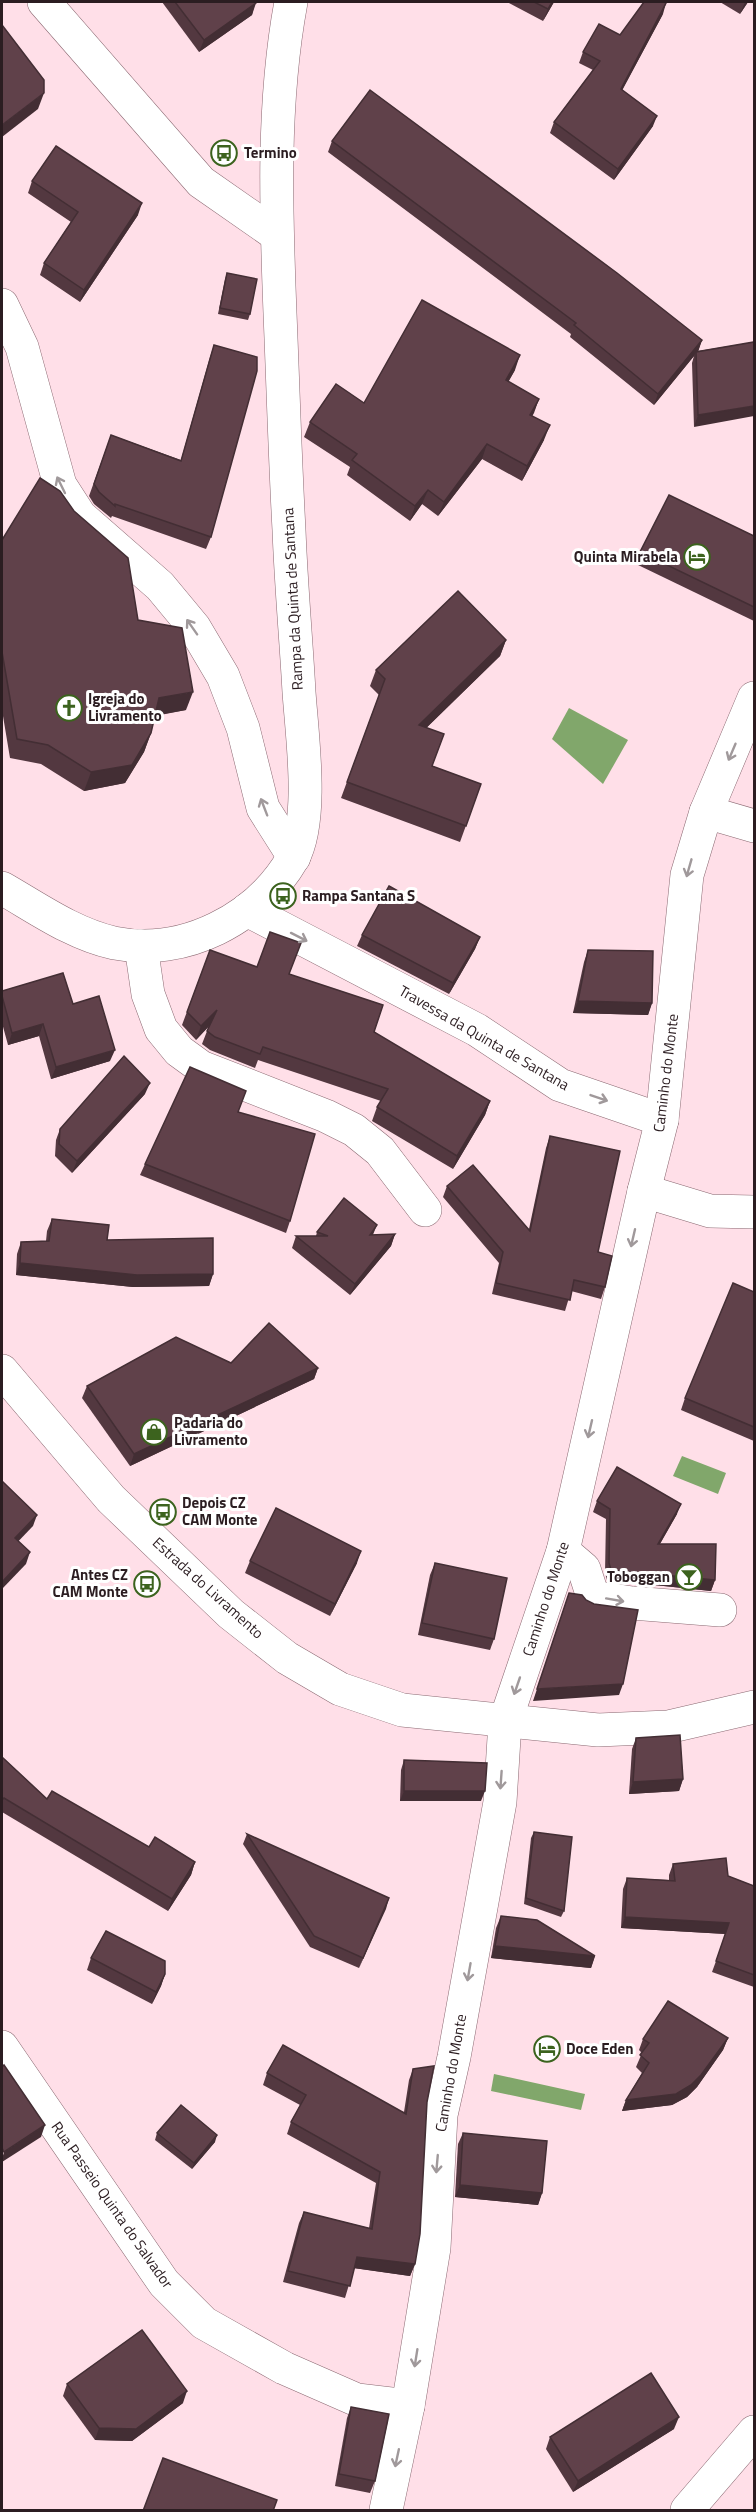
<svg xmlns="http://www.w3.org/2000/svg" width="756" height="2512" font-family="'Titillium Web',sans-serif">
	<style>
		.water { fill: #81a76b }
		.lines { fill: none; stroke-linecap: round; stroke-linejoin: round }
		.minor-casing { stroke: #8b6972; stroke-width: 34 }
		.minor { stroke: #fff; stroke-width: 33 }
		.wall { fill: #533840 }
		.shaded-wall { fill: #432e34 }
		.building { fill: #60414a; stroke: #432e34; stroke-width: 1.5 }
		.oneway { stroke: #a0999b }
		.labels { text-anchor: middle; stroke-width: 6; stroke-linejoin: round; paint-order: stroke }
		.poi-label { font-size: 15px; font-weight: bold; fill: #2b1d21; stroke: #fff; text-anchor: start }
		.street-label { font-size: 15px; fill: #2b1d21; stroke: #fff }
	</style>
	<rect width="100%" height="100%" fill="#ffdfe8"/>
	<g class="water">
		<path d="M 569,708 L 628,740 L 603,784 L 552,739 Z"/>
		<path d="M 682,1456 L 726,1473 L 718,1494 L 673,1476 Z"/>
		<path d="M 494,2074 L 585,2094 L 581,2110 L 491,2091 Z"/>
	</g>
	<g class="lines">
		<g class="minor-casing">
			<g id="minor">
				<path d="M 44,2 L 201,182 L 277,235"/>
				<path d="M 2,305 L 22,347 L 60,485 L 80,516 L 160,586 L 194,627 L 223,676 L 243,728 L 263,808 L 294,857"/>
				<path d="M 706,812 L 754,826"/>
				<path d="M 2,888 C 37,908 73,934 114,943 C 184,957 258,919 293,858 C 314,819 302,736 299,692 C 296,638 291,584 289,530 C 285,458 283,385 280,313 C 276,210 272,104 291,2"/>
				<path d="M 247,910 L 477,1030 L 560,1085 L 662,1120"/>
				<path d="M 141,946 L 148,994 L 161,1029 L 179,1051 L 201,1067 L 326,1116 L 354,1130 L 380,1151 L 425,1210"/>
				<path d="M 644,1191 L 710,1211 L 754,1212"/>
				<path d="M 2,1371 L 111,1499 L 231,1614 L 287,1658 L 340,1689 L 402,1710 L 598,1730 L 668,1727 L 754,1707"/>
				<path d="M 563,1551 L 584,1569 L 593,1597 L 632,1603 L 720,1610"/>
				<path d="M 2,2047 L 164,2283 L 204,2323 L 284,2368 L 357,2400 L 408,2406"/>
				<path d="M 386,2510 L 408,2406 L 434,2248 L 441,2115 L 454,2057 L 500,1802 L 505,1722 L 563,1551 L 644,1191 L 662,1120 L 687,875 L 706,812 L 754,698"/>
				<path d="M 687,2510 L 754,2432"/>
			</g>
		</g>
		<use href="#minor" class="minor"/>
	</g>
	<g class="wall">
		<path d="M 162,2 L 255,2 L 252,15 L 199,52 Z"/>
		<path d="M 507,2 L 554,2 L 543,21 Z"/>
		<path d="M 720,2 L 748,2 L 740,14 Z"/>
		<path d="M 663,14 L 622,90 L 653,126 L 614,180 L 550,133 L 554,122 L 593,70 L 579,63 L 583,52 Z"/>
		<path d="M 332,141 L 702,340 L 698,351 L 754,342 L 694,427 L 692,363 L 694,356 L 654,405 L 570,337 L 571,334 L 328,152 Z"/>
		<path d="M 32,181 L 138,215 L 80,302 L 40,275 L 44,263 L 71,222 L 28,193 Z"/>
		<path d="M 227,273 L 250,314 L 248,320 L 218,314 L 225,279 Z"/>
		<path d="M 214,345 L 211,537 L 206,549 L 112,516 L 111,518 L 94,504 L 89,496 L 111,435 L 181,460 L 210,357 Z"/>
		<path d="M 515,370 L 508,382 L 539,399 L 532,416 L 544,440 L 522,481 L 482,459 L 438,516 L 422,504 L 410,521 L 347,475 L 350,467 L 304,437 L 310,422 L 364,403 Z"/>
		<path d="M 754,536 L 754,621 L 636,564 L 640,552 Z"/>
		<path d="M 2,540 L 138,620 L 186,710 L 155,716 L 151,733 L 144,752 L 125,783 L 84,791 L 41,764 L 10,758 L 2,710 Z"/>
		<path d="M 506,640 L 500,656 L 427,727 L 432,766 L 481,784 L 460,842 L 341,798 L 379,695 L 370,686 L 376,670 Z"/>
		<path d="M 362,935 L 480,937 L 475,949 L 449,994 L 357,946 Z"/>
		<path d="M 210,950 L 257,967 L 289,974 L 374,1032 L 490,1101 L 485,1115 L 453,1169 L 372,1121 L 377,1107 L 381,1101 L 258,1060 L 255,1068 L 210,1050 L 202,1044 L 209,1026 L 196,1040 L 182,1025 Z"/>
		<path d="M 588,950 L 652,1003 L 648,1015 L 573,1013 L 584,962 Z"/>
		<path d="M 2,991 L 110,1061 L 51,1079 L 39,1036 L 8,1045 L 2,1023 Z"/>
		<path d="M 145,1094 L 72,1173 L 55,1156 L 56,1140 L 60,1129 Z"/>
		<path d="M 238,1112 L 290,1221 L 286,1233 L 140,1175 L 145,1164 Z"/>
		<path d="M 550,1136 L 598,1252 L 605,1287 L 601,1299 L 571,1291 L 565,1311 L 492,1294 L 499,1263 L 443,1197 L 447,1186 L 529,1229 L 546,1148 Z"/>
		<path d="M 52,1219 L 107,1240 L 213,1274 L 209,1286 L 133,1287 L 16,1275 L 17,1254 L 21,1242 L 46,1241 L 47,1231 Z"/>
		<path d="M 317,1232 L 373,1235 L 395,1234 L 391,1246 L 350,1295 L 292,1248 L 296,1236 L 316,1236 Z"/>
		<path d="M 754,1292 L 754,1441 L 681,1410 L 685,1398 Z"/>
		<path d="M 231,1363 L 318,1368 L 314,1379 L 130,1466 L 82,1398 L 87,1386 Z"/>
		<path d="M 597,1501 L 677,1514 L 660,1544 L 715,1580 L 711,1591 L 607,1580 L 605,1573 L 606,1519 L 593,1512 Z"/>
		<path d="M 250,1561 L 357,1563 L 330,1616 L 245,1573 Z"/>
		<path d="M 435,1563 L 494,1639 L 490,1650 L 418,1635 L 430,1575 Z"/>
		<path d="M 636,1738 L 683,1779 L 679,1791 L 629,1794 L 632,1749 Z"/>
		<path d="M 2,1757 L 47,1799 L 149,1847 L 195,1862 L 191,1875 L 168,1911 L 2,1812 Z"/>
		<path d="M 404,1760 L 481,1801 L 400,1801 L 401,1770 Z"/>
		<path d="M 534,1832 L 564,1911 L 561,1917 L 524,1904 L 531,1838 Z"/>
		<path d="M 247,1834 L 389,1898 L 359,1968 L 310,1947 L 243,1844 Z"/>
		<path d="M 673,1864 L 728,1876 L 754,1886 L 754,1987 L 712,1972 L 726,1934 L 621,1928 L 623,1889 L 627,1878 L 669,1880 L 669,1875 Z"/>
		<path d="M 501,1916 L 595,1956 L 591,1968 L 491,1958 L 496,1928 Z"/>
		<path d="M 91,1958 L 165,1974 L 161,1986 L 152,2004 L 87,1970 Z"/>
		<path d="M 728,2038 L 723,2050 L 697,2087 L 687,2097 L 672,2105 L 622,2111 L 626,2100 L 642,2073 L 636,2067 L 642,2053 L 639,2050 L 643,2039 Z"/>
		<path d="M 413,2069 L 427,2102 L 415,2264 L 410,2276 L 354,2268 L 345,2298 L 283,2282 L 299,2223 L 304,2212 L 369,2228 L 376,2183 L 287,2134 L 291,2122 L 300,2105 L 263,2085 L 267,2073 L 404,2112 L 409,2080 Z"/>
		<path d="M 157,2133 L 215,2142 L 192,2169 L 155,2140 Z"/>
		<path d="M 463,2133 L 542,2193 L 538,2205 L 455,2197 L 458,2144 Z"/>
		<path d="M 67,2384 L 183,2403 L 132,2441 L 95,2440 L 63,2396 Z"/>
		<path d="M 351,2407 L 375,2481 L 370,2493 L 335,2486 L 347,2418 Z"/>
		<path d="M 674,2429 L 573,2492 L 546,2449 L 550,2437 Z"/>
	</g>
	<g class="shaded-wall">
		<path d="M 552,2 L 554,2 L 543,21 L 548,9 Z"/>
		<path d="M 745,2 L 748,2 L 740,14 Z"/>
		<path d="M 256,3 L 252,15 L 199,52 L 204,40 Z"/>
		<path d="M 666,3 L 663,14 L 617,100 L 621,89 Z"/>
		<path d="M 44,93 L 38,109 L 2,137 L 2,125 Z"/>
		<path d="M 657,116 L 653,126 L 614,180 L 618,169 Z"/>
		<path d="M 142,203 L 138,215 L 80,302 L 84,290 Z"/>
		<path d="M 702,340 L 698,352 L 696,352 L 694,356 L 654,405 L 658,394 Z"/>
		<path d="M 520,355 L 515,370 L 501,395 L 506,380 Z"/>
		<path d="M 539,399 L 534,413 L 525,429 L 530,415 Z"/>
		<path d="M 754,406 L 754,416 L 694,427 L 698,415 Z"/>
		<path d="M 550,425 L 544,440 L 522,481 L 527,466 Z"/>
		<path d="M 487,444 L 482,459 L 438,516 L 444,502 Z"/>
		<path d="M 428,490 L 422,504 L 410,521 L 415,506 Z"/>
		<path d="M 506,640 L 500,656 L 413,741 L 419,725 Z"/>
		<path d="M 193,692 L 186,710 L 152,716 L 159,698 Z"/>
		<path d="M 151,733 L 144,752 L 125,783 L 84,791 L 91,772 Z"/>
		<path d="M 480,937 L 475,949 L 449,994 L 453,983 Z"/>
		<path d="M 578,1001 L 652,1003 L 648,1015 L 573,1013 Z"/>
		<path d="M 217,1010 L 212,1023 L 196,1040 L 201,1026 Z"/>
		<path d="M 43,1024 L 39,1036 L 8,1045 L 12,1033 Z"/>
		<path d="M 115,1050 L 110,1061 L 51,1079 L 56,1067 Z"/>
		<path d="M 150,1083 L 145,1094 L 72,1173 L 77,1161 Z"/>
		<path d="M 490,1101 L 485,1115 L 453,1169 L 457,1156 Z"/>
		<path d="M 377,1225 L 372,1237 L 370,1235 Z"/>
		<path d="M 395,1234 L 391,1246 L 350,1295 L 355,1284 Z"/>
		<path d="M 20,1263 L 213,1274 L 209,1286 L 133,1287 L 16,1275 Z"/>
		<path d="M 318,1368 L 314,1379 L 130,1466 L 134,1454 Z"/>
		<path d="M 681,1504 L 677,1514 L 654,1554 L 658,1544 Z"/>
		<path d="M 37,1515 L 33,1526 L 10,1550 L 15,1538 Z"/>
		<path d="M 361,1551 L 357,1563 L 330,1616 L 335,1604 Z"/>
		<path d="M 30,1552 L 26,1564 L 2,1589 L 2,1582 Z"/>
		<path d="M 611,1570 L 715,1580 L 711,1591 L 607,1580 Z"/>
		<path d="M 623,1684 L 619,1695 L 533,1701 L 537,1689 Z"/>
		<path d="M 683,1779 L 679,1791 L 629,1794 L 633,1782 Z"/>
		<path d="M 404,1791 L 485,1791 L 481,1801 L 400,1801 Z"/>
		<path d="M 195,1862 L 191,1875 L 168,1911 L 172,1899 Z"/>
		<path d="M 389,1898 L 386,1909 L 359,1968 L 363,1958 Z"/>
		<path d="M 625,1917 L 729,1923 L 726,1934 L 621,1928 Z"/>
		<path d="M 495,1946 L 595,1956 L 591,1968 L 491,1958 Z"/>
		<path d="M 165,1974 L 161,1986 L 152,2004 L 156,1992 Z"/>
		<path d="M 728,2038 L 723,2050 L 697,2087 L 687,2097 L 672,2105 L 622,2111 L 626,2100 Z"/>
		<path d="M 45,2125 L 41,2137 L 2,2162 L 2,2159 L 4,2152 Z"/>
		<path d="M 217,2135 L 215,2142 L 192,2169 L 194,2163 Z"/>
		<path d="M 460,2185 L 542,2193 L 538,2205 L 455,2197 Z"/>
		<path d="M 357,2257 L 415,2264 L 410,2276 L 353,2268 Z"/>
		<path d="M 187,2391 L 183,2403 L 132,2441 L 95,2440 L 99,2428 Z"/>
		<path d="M 679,2417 L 674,2429 L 573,2492 L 578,2481 Z"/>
	</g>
	<g class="building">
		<path d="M 175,2 L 255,2 L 256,3 L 204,40 Z"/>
		<path d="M 534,2 L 552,2 L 548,9 Z"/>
		<path d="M 644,2 L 664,2 L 666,3 L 621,89 L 657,116 L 618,169 L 554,122 L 600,61 L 583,52 L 599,24 L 620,35 Z"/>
		<path d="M 2,25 L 44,80 L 44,93 L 2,125 Z"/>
		<path d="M 370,90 L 617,273 L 702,340 L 658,394 L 574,325 L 576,323 L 332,141 Z"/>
		<path d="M 56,146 L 142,203 L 84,290 L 44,263 L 78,212 L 32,181 Z"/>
		<path d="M 227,273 L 257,279 L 250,314 L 220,308 Z"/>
		<path d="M 422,300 L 520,355 L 506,380 L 539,399 L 530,415 L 550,425 L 527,466 L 487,444 L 444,502 L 428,490 L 415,506 L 352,460 L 357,454 L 310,422 L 336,384 L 364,403 Z"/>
		<path d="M 754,342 L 754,406 L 698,415 L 696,352 Z"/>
		<path d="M 214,345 L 257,357 L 257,371 L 211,537 L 115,504 L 115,506 L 99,492 L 94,484 L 111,435 L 181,461 Z"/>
		<path d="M 40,478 L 60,491 L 74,511 L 128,558 L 138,620 L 182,628 L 193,692 L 159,698 L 151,733 L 132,765 L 91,772 L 48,745 L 17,739 L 2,652 L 2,540 Z"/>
		<path d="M 669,495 L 754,536 L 754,607 L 640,552 Z"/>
		<path d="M 458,591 L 506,640 L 419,725 L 444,734 L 432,766 L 481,784 L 466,826 L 347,782 L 385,679 L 376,670 Z"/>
		<path d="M 389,886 L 480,937 L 453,983 L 362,935 Z"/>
		<path d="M 270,932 L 301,943 L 289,974 L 383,1005 L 374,1032 L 490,1101 L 457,1156 L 377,1107 L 388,1089 L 263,1047 L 260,1054 L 215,1037 L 207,1031 L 217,1010 L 201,1026 L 187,1012 L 210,950 L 257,967 Z"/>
		<path d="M 588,950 L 653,951 L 652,1003 L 578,1001 Z"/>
		<path d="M 63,973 L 73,1004 L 99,996 L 115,1050 L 56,1067 L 43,1024 L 12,1033 L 2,996 L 2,991 Z"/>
		<path d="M 124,1056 L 150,1083 L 77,1161 L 59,1144 L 60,1129 Z"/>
		<path d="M 190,1067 L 246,1091 L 238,1112 L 315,1134 L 290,1221 L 145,1164 Z"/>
		<path d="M 550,1136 L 620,1151 L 598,1252 L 612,1256 L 605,1287 L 574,1280 L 570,1300 L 496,1283 L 503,1252 L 447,1186 L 473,1165 L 530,1231 Z"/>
		<path d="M 344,1198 L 377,1225 L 370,1235 L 395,1234 L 355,1284 L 296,1236 L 328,1236 L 317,1232 Z"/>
		<path d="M 52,1219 L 109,1225 L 107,1240 L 213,1238 L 213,1274 L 137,1275 L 20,1263 L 21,1242 L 49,1241 Z"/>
		<path d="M 733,1283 L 754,1292 L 754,1427 L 685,1398 Z"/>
		<path d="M 269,1323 L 318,1368 L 134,1454 L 87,1386 L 176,1337 L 231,1363 Z"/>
		<path d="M 617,1467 L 681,1504 L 658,1544 L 716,1544 L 715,1580 L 611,1570 L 609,1563 L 610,1509 L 597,1501 Z"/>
		<path d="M 2,1481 L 37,1515 L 15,1538 L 30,1552 L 2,1582 Z"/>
		<path d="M 276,1508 L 361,1551 L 335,1604 L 250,1561 Z"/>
		<path d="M 435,1563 L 507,1578 L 494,1639 L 422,1623 Z"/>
		<path d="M 569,1593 L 582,1595 L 586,1600 L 594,1604 L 638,1610 L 623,1684 L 537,1689 Z"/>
		<path d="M 680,1735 L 683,1779 L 633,1782 L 636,1738 Z"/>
		<path d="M 2,1757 L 47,1799 L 52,1791 L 149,1847 L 155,1837 L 195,1862 L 172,1899 L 4,1798 L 2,1800 Z"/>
		<path d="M 404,1760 L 487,1763 L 485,1791 L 404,1791 Z"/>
		<path d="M 534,1832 L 572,1837 L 564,1911 L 526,1898 Z"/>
		<path d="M 247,1834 L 389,1898 L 363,1958 L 314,1936 Z"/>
		<path d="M 726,1858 L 728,1876 L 754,1886 L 754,1975 L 716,1961 L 729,1923 L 625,1917 L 627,1878 L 675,1881 L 673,1864 Z"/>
		<path d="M 501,1916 L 537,1920 L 595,1956 L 495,1946 Z"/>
		<path d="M 106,1931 L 165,1961 L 165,1974 L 156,1992 L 91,1958 Z"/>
		<path d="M 668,2001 L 728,2038 L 701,2075 L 691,2085 L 676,2094 L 626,2100 L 649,2063 L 640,2055 L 649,2043 L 643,2039 Z"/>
		<path d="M 283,2045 L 406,2114 L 413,2069 L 434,2066 L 427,2102 L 420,2234 L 415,2264 L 357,2257 L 350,2286 L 288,2271 L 304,2212 L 372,2229 L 380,2172 L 291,2122 L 306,2095 L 267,2073 Z"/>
		<path d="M 4,2065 L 45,2125 L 4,2152 L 2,2148 L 2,2067 Z"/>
		<path d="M 181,2105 L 217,2135 L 194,2163 L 157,2133 Z"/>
		<path d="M 463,2133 L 547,2141 L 542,2193 L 460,2185 Z"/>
		<path d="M 142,2330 L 187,2391 L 136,2429 L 99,2428 L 67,2384 Z"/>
		<path d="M 651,2373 L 679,2417 L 578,2481 L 550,2437 Z"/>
		<path d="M 351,2407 L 389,2414 L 375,2481 L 339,2474 Z"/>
		<path d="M 163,2458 L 277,2500 L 273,2511 L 143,2511 Z"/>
	</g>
	<defs><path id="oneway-shaft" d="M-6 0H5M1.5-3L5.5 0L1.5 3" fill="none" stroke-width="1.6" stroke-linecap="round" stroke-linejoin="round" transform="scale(1.5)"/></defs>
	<g class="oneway">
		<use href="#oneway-shaft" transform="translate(61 485) rotate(-116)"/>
		<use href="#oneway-shaft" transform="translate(192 627) rotate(-125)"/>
		<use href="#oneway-shaft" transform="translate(732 752) rotate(113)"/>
		<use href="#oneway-shaft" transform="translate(264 807) rotate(-111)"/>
		<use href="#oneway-shaft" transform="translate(689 868) rotate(106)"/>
		<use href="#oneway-shaft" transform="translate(299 937) rotate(27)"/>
		<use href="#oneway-shaft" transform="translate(599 1098) rotate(19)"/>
		<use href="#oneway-shaft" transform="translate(633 1238) rotate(103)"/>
		<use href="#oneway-shaft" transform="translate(590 1429) rotate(103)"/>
		<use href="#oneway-shaft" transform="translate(615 1600) rotate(10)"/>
		<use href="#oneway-shaft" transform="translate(517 1686) rotate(109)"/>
		<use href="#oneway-shaft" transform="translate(501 1780) rotate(94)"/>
		<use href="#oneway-shaft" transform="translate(469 1972) rotate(100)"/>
		<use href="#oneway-shaft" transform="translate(437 2164) rotate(95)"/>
		<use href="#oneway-shaft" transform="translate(416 2358) rotate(99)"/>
		<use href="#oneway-shaft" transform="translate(397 2458) rotate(102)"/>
	</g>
	<defs>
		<g id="bus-ring" transform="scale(1.35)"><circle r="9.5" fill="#fff" stroke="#3c631e" stroke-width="1.5"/><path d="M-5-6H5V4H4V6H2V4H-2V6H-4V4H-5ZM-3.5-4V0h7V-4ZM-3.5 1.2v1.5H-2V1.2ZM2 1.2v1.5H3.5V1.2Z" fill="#3c631e"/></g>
		<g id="hotel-ring" transform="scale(1.35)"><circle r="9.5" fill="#fff" stroke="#3c631e" stroke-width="1.5"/><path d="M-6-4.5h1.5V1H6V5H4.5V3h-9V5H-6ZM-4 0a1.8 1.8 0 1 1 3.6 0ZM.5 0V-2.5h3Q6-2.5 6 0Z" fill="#3c631e"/></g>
		<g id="church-ring" transform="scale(1.35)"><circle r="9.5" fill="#fff" stroke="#3c631e" stroke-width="1.5"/><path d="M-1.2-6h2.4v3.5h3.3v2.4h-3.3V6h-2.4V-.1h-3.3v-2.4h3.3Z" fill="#3c631e"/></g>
		<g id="shop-ring" transform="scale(1.35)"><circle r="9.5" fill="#fff" stroke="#3c631e" stroke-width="1.5"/><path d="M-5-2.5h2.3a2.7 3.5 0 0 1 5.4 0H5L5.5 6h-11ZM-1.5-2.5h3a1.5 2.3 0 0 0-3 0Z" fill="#3c631e"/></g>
		<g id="bar-ring" transform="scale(1.35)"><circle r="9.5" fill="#fff" stroke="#3c631e" stroke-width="1.5"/><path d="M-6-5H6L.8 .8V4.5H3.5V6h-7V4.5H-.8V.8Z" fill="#3c631e"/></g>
	</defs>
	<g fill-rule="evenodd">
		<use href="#bus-ring" x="224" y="153"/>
		<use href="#hotel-ring" x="697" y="557"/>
		<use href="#church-ring" x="69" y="708"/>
		<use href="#bus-ring" x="283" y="896"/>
		<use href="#shop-ring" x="154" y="1432"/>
		<use href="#bus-ring" x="163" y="1512"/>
		<use href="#bar-ring" x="689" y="1577"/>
		<use href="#bus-ring" x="147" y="1584"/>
		<use href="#hotel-ring" x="547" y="2049"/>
	</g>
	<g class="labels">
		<g class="poi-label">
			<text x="244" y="158">Termino</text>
			<text x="678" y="562" text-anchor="end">Quinta Mirabela</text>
			<text x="88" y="704">Igreja do<tspan x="88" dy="17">Livramento</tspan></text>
			<text x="302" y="901">Rampa Santana S</text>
			<text x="174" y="1428">Padaria do<tspan x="174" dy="17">Livramento</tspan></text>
			<text x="182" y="1508">Depois CZ<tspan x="182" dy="17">CAM Monte</tspan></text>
			<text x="128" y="1580" text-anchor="end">Antes CZ<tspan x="128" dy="17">CAM Monte</tspan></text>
			<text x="670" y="1582" text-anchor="end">Toboggan</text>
			<text x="566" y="2054">Doce Eden</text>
		</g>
		<g class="street-label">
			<text transform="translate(293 599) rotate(-93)" y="5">Rampa da Quinta de Santana</text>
			<text transform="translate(484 1038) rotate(30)" y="5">Travessa da Quinta de Santana</text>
			<text transform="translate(666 1073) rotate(-83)" y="5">Caminho do Monte</text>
			<text transform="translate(208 1588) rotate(42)" y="5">Estrada do Livramento</text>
			<text transform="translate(546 1599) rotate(-72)" y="5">Caminho do Monte</text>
			<text transform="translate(451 2073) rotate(-80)" y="5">Caminho do Monte</text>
			<text transform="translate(112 2205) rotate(55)" y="5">Rua Passeio Quinta do Salvador</text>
		</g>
	</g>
	<rect width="756" height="2512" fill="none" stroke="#2b1d21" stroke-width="6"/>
</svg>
